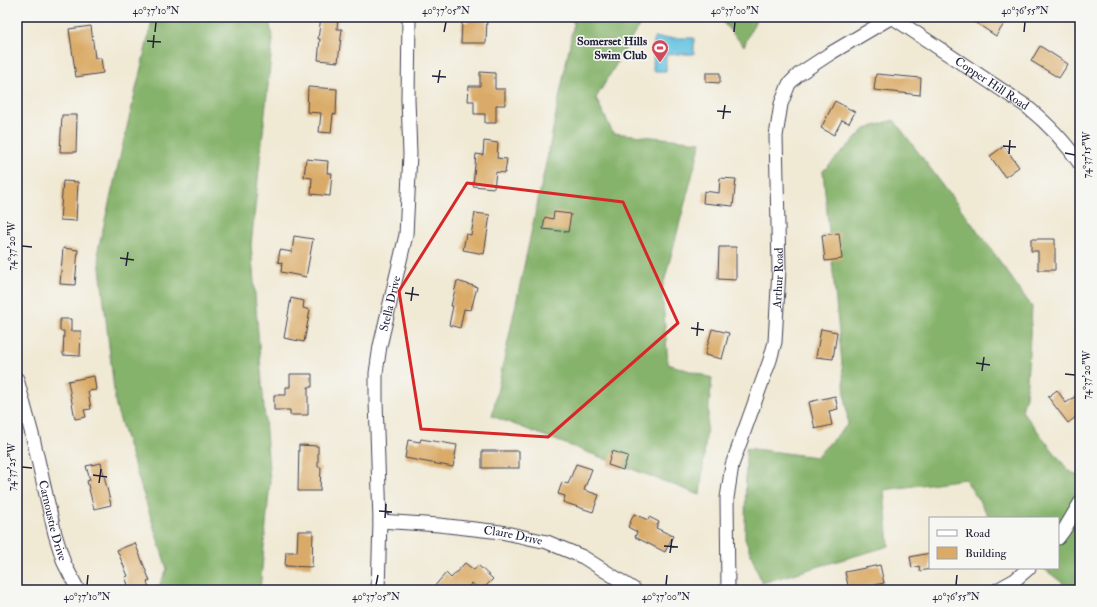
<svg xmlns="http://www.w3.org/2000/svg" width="1097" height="607" font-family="'IM FELL Double Pica',serif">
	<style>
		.forest { fill: #86b36c; stroke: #546a54 }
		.water { fill: #63c2e1; stroke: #42728e }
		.building { fill: #daab68 }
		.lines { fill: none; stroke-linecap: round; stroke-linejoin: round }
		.minor-casing { stroke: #414052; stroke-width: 15 }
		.minor { stroke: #fff; stroke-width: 13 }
		.marked { fill: none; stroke: #d62828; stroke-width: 3; stroke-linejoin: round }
		.ticks { fill: none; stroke: #22223b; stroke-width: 1.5 }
		.labels { text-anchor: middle; stroke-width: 3.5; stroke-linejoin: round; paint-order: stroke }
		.poi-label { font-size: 12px; font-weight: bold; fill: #22223b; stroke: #f6f6f2; text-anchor: end }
		.street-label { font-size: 12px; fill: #22223b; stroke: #f6f6f2 }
		.neatline { fill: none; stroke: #22223b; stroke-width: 1.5 }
		.ticks-label { font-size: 10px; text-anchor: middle; fill: #22223b }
	</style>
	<rect width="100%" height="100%" fill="#f6f6f2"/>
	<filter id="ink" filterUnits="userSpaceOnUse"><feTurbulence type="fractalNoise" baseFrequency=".025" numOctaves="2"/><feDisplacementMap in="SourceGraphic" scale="8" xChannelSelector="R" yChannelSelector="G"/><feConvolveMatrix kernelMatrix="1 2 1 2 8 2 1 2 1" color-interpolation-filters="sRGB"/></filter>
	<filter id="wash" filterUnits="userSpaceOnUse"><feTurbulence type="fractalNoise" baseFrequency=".012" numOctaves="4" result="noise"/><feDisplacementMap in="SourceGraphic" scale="16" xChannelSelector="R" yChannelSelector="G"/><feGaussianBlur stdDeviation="0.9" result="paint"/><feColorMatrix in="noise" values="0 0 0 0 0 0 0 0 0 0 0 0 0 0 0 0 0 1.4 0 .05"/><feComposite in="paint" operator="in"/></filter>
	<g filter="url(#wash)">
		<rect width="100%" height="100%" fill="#f0e9d4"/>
		<g class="forest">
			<path d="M 153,17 L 268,17 L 273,38 L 251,245 L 270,482 L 260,590 L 157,590 L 167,569 L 116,407 L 98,250 Z"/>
			<path d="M 569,17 L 648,17 L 643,19 L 596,98 L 613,133 L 701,142 L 662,290 L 668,364 L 712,378 L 700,495 L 492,416 L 549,149 L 574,23 Z"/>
			<path d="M 718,17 L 757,17 L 744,46 Z"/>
			<path d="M 894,120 L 991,249 L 1032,307 L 1026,396 L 1022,411 L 1068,470 L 1080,477 L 1080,590 L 1072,590 L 1043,568 L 1058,568 L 1058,518 L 990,518 L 965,479 L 884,490 L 889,546 L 762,583 L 745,539 L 746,448 L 816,457 L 848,424 L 823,171 L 865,129 Z"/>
		</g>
		<path class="water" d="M 654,38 L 694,38 L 694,54 L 666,54 L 666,71 L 653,71 Z"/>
		<g id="blocks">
			<g class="building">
				<path d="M 321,17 L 338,17 L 337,29 L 342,29 L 338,62 L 318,60 L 320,39 L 318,39 Z"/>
				<path d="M 469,17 L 487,17 L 486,43 L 461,43 L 462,22 L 468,22 Z"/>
				<path d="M 967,17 L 999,17 L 1006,21 L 996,36 Z"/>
				<path d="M 91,26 L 95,58 L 101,58 L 103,73 L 76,77 L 69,29 Z"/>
				<path d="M 1040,46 L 1068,64 L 1059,78 L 1031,61 Z"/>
				<path d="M 480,72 L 495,73 L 495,89 L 505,89 L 505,105 L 496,105 L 496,123 L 485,123 L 485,114 L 474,114 L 474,101 L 468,101 L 469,86 L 480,86 Z"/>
				<path d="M 706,73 L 720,73 L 720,83 L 706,82 Z"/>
				<path d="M 876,74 L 921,78 L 920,95 L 874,90 Z"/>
				<path d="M 308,87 L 337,89 L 336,115 L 333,114 L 331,133 L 319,132 L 321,113 L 307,112 Z"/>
				<path d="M 835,101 L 855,112 L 849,123 L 842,120 L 834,135 L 821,128 Z"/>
				<path d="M 62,115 L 77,115 L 76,152 L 60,152 Z"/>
				<path d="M 484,141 L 498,143 L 497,158 L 507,159 L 505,173 L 496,172 L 494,188 L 473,186 L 476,154 L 483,155 Z"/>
				<path d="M 1004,146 L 1019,167 L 1005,177 L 990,156 Z"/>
				<path d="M 306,159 L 328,161 L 327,173 L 332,173 L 330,196 L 311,194 L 312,178 L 304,177 Z"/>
				<path d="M 720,178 L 736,179 L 733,206 L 703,203 L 704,191 L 719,193 Z"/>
				<path d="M 63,181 L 78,182 L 76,221 L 60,220 Z"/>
				<path d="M 554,212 L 571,214 L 568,232 L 543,229 L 545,217 L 553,219 Z"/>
				<path d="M 475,213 L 490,215 L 484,254 L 463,250 L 466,234 L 471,235 Z"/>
				<path d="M 839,233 L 842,259 L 825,261 L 822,235 Z"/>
				<path d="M 294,236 L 313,239 L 306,277 L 281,272 L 282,263 L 278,262 L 280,250 L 292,252 Z"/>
				<path d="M 1031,239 L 1055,239 L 1055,270 L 1038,270 L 1038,251 L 1031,251 Z"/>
				<path d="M 719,247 L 736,247 L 736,280 L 718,279 Z"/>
				<path d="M 63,248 L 78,250 L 75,285 L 60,284 Z"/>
				<path d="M 457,281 L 477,287 L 471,310 L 464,309 L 460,328 L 449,325 L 453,306 L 451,306 Z"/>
				<path d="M 291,298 L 304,301 L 303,308 L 310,310 L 304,342 L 284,338 Z"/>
				<path d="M 60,319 L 71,319 L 71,331 L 70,331 L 81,331 L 80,356 L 63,355 L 64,331 L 60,331 Z"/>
				<path d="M 712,329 L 729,333 L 722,359 L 705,355 Z"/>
				<path d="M 821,329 L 837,332 L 833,359 L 816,357 Z"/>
				<path d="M 290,374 L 312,374 L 312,387 L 308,387 L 308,415 L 290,415 L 290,410 L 274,410 L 274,395 L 286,395 L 286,387 L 290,387 Z"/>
				<path d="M 94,376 L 96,390 L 88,391 L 91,409 L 84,410 L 86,417 L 75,419 L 68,381 Z"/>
				<path d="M 1057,390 L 1066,403 L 1080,393 L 1080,414 L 1068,423 L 1048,397 Z"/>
				<path d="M 835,396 L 838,409 L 829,411 L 832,425 L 815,429 L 809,402 Z"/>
				<path d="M 421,439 L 457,445 L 453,467 L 405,458 L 408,440 L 420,442 Z"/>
				<path d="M 299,445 L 318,446 L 318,467 L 321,467 L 320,491 L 298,491 Z"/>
				<rect x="482" y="451" width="37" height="17"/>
				<path d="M 612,451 L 628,456 L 623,470 L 608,465 Z"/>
				<path d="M 101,463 L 111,505 L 94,509 L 87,481 L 90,480 L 86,466 Z"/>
				<path d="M 576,464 L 592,469 L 584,490 L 599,495 L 593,512 L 563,502 L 565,496 L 558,494 L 562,482 L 568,484 Z"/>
				<path d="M 634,514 L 648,520 L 649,517 L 659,522 L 656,528 L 673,536 L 665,552 L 635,537 L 637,532 L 628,527 Z"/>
				<path d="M 298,531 L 313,531 L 312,567 L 285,566 L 286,552 L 297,552 Z"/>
				<path d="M 135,543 L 150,581 L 147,582 L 150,590 L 130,590 L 125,577 L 128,576 L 117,550 Z"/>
				<path d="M 930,553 L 930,569 L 920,571 L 919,566 L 912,568 L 910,557 Z"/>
				<path d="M 465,563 L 474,570 L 478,565 L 493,579 L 482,590 L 480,590 L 472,583 L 466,590 L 431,590 L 446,573 L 451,578 Z"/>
				<path d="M 880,565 L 884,583 L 849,590 L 845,572 Z"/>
			</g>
		</g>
	</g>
	<g filter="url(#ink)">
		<use href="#blocks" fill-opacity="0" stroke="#414052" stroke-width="1"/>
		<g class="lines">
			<g class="minor-casing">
				<g id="minor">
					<path id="s1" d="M 892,17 L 1026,106 C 1047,123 1065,141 1080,164"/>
					<path id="s2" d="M 17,379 L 33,438 L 55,534 L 64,563 L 78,590"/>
					<path id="s3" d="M 380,521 L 439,525 L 501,532 L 547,542 L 583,557 L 635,590"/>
					<path d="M 1058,538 L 1064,530 L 1080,503"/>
					<path id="s4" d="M 378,590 L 380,521 L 376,401 L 376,373 L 380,346 L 406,235 L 410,154 L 408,99 L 409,17"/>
					<path id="s5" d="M 728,590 L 727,498 L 732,465 L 770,360 L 775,342 L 779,269 L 776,136 L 781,104 L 789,84 L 799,74 L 831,53 L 892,17"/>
					<path d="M 997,590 L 1015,580 L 1029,568"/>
				</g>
			</g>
			<use href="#minor" class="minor"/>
		</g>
	</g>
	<path class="marked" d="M 467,183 L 623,202 L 678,323 L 548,437 L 421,429 L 399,291 Z"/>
	<path class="ticks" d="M 155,32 L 156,22M 444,32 L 446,22M 734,32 L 735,22M 1024,32 L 1025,22M 147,41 L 161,42M 153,48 L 154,35M 432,76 L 446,77M 438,83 L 440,70M 717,111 L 731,112M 723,119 L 725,105M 1003,146 L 1016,147M 1065,153 L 1075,155M 1009,154 L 1010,140M 22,246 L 32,247M 120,258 L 134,260M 126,266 L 128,252M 405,293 L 419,295M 411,301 L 413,287M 691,328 L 704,330M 697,336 L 698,322M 976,363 L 990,365M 982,371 L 984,357M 1065,374 L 1075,375M 22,467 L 32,468M 93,475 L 107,477M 99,483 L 101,469M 379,511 L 392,512M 385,518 L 386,504M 664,546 L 678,547M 670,553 L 672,539M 87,585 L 88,575M 376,585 L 378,575M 666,585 L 667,575M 956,585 L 957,575"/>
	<defs>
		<g id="stadium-pin" transform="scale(0.9)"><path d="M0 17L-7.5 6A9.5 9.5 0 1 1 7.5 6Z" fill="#d1495b" stroke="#f6f6f2"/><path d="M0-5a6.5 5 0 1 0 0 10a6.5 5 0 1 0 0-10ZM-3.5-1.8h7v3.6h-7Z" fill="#fff"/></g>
	</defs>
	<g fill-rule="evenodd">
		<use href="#stadium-pin" x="660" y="48"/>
	</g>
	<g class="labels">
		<g class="poi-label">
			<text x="647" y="45">Somerset Hills<tspan x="647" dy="14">Swim Club</tspan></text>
		</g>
		<g class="street-label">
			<text dy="4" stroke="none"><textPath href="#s1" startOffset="120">Copper Hill Road</textPath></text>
			<text dy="4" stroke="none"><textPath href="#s5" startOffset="320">Arthur Road</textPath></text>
			<text dy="4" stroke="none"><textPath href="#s4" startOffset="288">Stella Drive</textPath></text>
			<text dy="4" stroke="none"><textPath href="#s2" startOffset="146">Carnoustie Drive</textPath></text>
			<text dy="4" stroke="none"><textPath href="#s3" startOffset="134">Claire Drive</textPath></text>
		</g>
	</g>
	<rect width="1097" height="607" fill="none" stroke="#f6f6f2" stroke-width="44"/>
	<rect x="929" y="517" width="130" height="52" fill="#f6f6f2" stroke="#a1a1a9"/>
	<rect x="937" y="530" width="20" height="6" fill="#ffffff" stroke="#a1a1a9"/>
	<text x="965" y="537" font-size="12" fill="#22223b">Road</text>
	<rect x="937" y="547" width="20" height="12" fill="#daab68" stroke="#a1a1a9"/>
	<text x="965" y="557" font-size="12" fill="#22223b">Building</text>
	<rect x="22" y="22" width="1053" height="563" class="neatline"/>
	<g class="ticks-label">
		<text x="156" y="14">40°37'10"N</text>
		<text x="446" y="14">40°37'05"N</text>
		<text x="735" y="14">40°37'00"N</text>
		<text x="1025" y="14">40°36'55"N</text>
		<text transform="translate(1086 155) rotate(-90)" y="4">74°37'15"W</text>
		<text transform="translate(11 246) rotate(-90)" y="4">74°37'20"W</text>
		<text transform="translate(1086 375) rotate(-90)" y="4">74°37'20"W</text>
		<text transform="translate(11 467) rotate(-90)" y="4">74°37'25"W</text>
		<text x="87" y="600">40°37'10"N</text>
		<text x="376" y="600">40°37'05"N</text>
		<text x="666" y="600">40°37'00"N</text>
		<text x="956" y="600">40°36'55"N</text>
	</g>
</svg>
